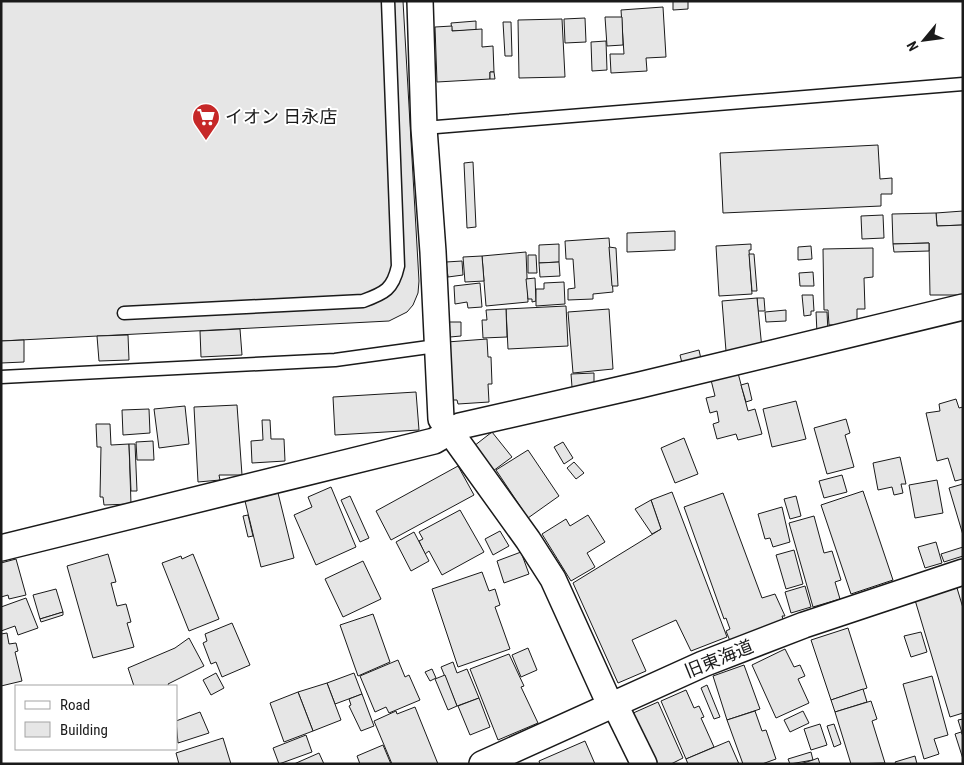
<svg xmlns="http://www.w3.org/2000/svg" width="964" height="765" font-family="'Roboto Condensed','Noto Sans JP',sans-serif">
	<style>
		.building { fill: #e6e6e6; stroke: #1a1a1a }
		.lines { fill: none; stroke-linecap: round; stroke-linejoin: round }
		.lane-casing { stroke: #1a1a1a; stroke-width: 15 }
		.street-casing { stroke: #1a1a1a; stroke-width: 28 }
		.lane { stroke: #fff; stroke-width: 12 }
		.street { stroke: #fff; stroke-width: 25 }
		.labels { text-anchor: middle; stroke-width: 4; stroke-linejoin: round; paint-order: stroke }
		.poi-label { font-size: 18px; fill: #1a1a1a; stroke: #fff; text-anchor: start }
		.street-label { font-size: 18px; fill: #1a1a1a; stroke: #fff }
	</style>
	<rect width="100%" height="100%" fill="#fff"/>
	<g class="building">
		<path d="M 1,1 L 403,1 L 419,281 L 418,293 L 413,305 L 407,312 L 389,321 L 1,341 Z"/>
		<path d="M 673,1 L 688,1 L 688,9 L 673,10 Z"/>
		<path d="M 663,7 L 666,57 L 646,58 L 647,71 L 611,73 L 610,54 L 624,54 L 621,10 Z"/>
		<path d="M 605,17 L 622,17 L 623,45 L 607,46 Z"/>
		<path d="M 585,18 L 586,42 L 565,43 L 564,19 Z"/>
		<path d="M 562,19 L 565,77 L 519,78 L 518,20 Z"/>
		<path d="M 476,21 L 476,30 L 452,31 L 451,23 Z"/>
		<path d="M 503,22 L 511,22 L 512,56 L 505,56 Z"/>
		<path d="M 452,26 L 452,31 L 482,29 L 482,47 L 493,46 L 494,72 L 490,72 L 490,79 L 437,82 L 435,27 Z"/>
		<path d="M 606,41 L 607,70 L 592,71 L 591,42 Z"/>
		<path d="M 490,72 L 494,72 L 495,79 L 490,79 Z"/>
		<path d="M 878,145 L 880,179 L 892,178 L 892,194 L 881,194 L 881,206 L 723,213 L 720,153 Z"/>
		<path d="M 473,162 L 476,227 L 467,228 L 464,163 Z"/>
		<path d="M 963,211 L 963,225 L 937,226 L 936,213 Z"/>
		<path d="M 936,213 L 937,226 L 963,225 L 963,295 L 930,295 L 929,243 L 893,244 L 892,214 Z"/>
		<path d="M 883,215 L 884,238 L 862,239 L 861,216 Z"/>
		<path d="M 675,231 L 675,250 L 627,252 L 627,233 Z"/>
		<path d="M 609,238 L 613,292 L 593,294 L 593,299 L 568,300 L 568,289 L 575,288 L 573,259 L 566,259 L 565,241 Z"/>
		<path d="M 929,243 L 929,251 L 894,252 L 893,244 Z"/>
		<path d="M 559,244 L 559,262 L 539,263 L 539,245 Z"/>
		<path d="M 751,244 L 751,250 L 749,250 L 752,294 L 719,296 L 716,246 Z"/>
		<path d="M 811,246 L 812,259 L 798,260 L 798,247 Z"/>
		<path d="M 609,247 L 616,248 L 618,286 L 612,286 Z"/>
		<path d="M 873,248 L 873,277 L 864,278 L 865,309 L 857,309 L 857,325 L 829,325 L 828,310 L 824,310 L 823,249 Z"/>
		<path d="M 526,252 L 528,302 L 486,306 L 482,256 Z"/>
		<path d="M 749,254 L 754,254 L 757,291 L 752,291 Z"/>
		<path d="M 528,255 L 536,255 L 537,273 L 528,273 Z"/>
		<path d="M 482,256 L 484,281 L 465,282 L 463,257 Z"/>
		<path d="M 462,261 L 463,275 L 448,277 L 446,262 Z"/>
		<path d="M 559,262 L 560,276 L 540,277 L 539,263 Z"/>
		<path d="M 813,272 L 814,286 L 800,286 L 799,273 Z"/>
		<path d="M 535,278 L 536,301 L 532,302 L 532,299 L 528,299 L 526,279 Z"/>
		<path d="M 564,282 L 565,304 L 536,306 L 536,289 L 544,289 L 544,283 Z"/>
		<path d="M 480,283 L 482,307 L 468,308 L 467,302 L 455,304 L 454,286 Z"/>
		<path d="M 802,295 L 813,295 L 814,311 L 811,311 L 811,315 L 804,316 Z"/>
		<path d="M 757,298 L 764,298 L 765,311 L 758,311 Z"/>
		<path d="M 757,298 L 762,349 L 726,351 L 722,301 Z"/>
		<path d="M 566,306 L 568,346 L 508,349 L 506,309 Z"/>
		<path d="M 506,309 L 507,337 L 483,338 L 482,320 L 487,320 L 486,310 Z"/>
		<path d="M 609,309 L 613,369 L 573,373 L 568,312 Z"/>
		<path d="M 786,310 L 786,321 L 766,322 L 765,312 Z"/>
		<path d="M 816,312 L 827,312 L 828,332 L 817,333 Z"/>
		<path d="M 449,322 L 461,322 L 461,336 L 450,337 Z"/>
		<path d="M 240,329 L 242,355 L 201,357 L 200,331 Z"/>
		<path d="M 128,335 L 129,360 L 99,361 L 97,336 Z"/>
		<path d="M 487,339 L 488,357 L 491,357 L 492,384 L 488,384 L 489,402 L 458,404 L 457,400 L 451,400 L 447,342 Z"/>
		<path d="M 24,340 L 24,362 L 1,363 L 1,341 Z"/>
		<path d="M 699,350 L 701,359 L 682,363 L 680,355 Z"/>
		<path d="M 594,373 L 594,386 L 572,387 L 571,374 Z"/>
		<path d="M 738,373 L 748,411 L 755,409 L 762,434 L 738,440 L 736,434 L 717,439 L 713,424 L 719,422 L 717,411 L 710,413 L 706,398 L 715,396 L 711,380 Z"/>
		<path d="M 748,383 L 752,400 L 746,402 L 741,385 Z"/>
		<path d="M 416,392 L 419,430 L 335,435 L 333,397 Z"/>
		<path d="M 956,399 L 959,408 L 963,407 L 963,479 L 955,481 L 948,458 L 937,461 L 926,413 L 940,411 L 939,404 Z"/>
		<path d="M 796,401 L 806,439 L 772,447 L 763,409 Z"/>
		<path d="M 237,405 L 242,475 L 219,475 L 220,480 L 198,482 L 194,407 Z"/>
		<path d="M 185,406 L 189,444 L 159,448 L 154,409 Z"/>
		<path d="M 149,409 L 150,433 L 123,435 L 122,410 Z"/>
		<path d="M 846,419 L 850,433 L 845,435 L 854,467 L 827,474 L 814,428 Z"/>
		<path d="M 262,420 L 270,420 L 271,439 L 284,439 L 285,461 L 252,463 L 251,441 L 263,440 Z"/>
		<path d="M 96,424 L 110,424 L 111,445 L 129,444 L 131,504 L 104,505 L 103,497 L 100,497 L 101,447 L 97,447 Z"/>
		<path d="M 492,432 L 512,457 L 493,471 L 474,446 Z"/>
		<path d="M 684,438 L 698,474 L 675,483 L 661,448 Z"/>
		<path d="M 153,441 L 154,460 L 137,460 L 136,442 Z"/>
		<path d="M 563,442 L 573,458 L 564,464 L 554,447 Z"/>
		<path d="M 129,444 L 135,444 L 137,491 L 131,491 Z"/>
		<path d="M 528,450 L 559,496 L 528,518 L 496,470 Z"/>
		<path d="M 900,457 L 906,484 L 901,484 L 903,493 L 894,495 L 892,487 L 878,490 L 873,463 Z"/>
		<path d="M 574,462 L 584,473 L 576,479 L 567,468 Z"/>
		<path d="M 458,466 L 474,495 L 391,540 L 376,511 Z"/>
		<path d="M 842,475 L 847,492 L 824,498 L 819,481 Z"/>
		<path d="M 937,480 L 943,513 L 915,518 L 909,485 Z"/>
		<path d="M 963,484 L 963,535 L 949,488 Z"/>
		<path d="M 331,487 L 356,547 L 316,565 L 294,515 L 312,507 L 308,497 Z"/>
		<path d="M 863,491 L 893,580 L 851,594 L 821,505 Z"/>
		<path d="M 672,492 L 727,637 L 691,651 L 676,620 L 632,640 L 646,671 L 618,683 L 573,583 L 661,529 L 651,500 Z"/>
		<path d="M 278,493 L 294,558 L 261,567 L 245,501 Z"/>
		<path d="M 723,493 L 762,598 L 775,594 L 785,616 L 782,616 L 784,622 L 730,641 L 726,631 L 730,629 L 726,618 L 724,619 L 684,507 Z"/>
		<path d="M 350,496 L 369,538 L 360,542 L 341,500 Z"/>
		<path d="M 796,496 L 801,516 L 790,519 L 784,499 Z"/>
		<path d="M 651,500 L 661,529 L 652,534 L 635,509 Z"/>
		<path d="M 782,507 L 790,542 L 773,547 L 770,538 L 765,539 L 758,514 Z"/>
		<path d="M 460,510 L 484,552 L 442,575 L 429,551 L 425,554 L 419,541 L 423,539 L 419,532 Z"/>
		<path d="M 248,515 L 253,536 L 248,537 L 243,516 Z"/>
		<path d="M 588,515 L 605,542 L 587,553 L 595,567 L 571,581 L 542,534 L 566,519 L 570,526 Z"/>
		<path d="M 814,516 L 824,553 L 832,551 L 841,580 L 835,582 L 840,599 L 813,607 L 789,523 Z"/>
		<path d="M 500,531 L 509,546 L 493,555 L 485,539 Z"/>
		<path d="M 414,532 L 429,561 L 411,571 L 396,542 Z"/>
		<path d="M 936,542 L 942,563 L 925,568 L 918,547 Z"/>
		<path d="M 963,547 L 963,556 L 944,562 L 941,554 Z"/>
		<path d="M 794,550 L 803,584 L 786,589 L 776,555 Z"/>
		<path d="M 521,552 L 529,574 L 504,583 L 497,561 Z"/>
		<path d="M 108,554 L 116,582 L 111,583 L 117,606 L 126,604 L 131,622 L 127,623 L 134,647 L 93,658 L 67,566 Z"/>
		<path d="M 193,554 L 219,619 L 189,631 L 162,563 L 181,556 L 182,559 Z"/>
		<path d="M 16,559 L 26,595 L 9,599 L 8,595 L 1,597 L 1,563 Z"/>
		<path d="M 363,561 L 381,599 L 343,617 L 325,579 Z"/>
		<path d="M 482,572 L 489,591 L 495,589 L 500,605 L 495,607 L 510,649 L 458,667 L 432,589 Z"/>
		<path d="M 805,586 L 811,607 L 791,613 L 785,592 Z"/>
		<path d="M 957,588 L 963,608 L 963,713 L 950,717 L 915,600 Z"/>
		<path d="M 56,589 L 63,612 L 40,619 L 33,595 Z"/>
		<path d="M 26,598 L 38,628 L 18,635 L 15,626 L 1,631 L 1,607 Z"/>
		<path d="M 63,612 L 63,615 L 41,622 L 40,619 Z"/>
		<path d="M 373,614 L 390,662 L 358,676 L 340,625 Z"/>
		<path d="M 232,623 L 250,665 L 222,677 L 216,662 L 211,664 L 203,643 L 207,641 L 205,634 Z"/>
		<path d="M 848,628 L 867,688 L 831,700 L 811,640 Z"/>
		<path d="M 921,632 L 927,652 L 911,657 L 904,636 Z"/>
		<path d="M 7,633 L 9,644 L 16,643 L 18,651 L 15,652 L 22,681 L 1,686 L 1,634 Z"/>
		<path d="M 189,638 L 204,666 L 168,684 L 169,686 L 134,686 L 128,668 L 175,648 Z"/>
		<path d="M 528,648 L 537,670 L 521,677 L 512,655 Z"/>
		<path d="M 785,649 L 794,667 L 800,665 L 805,676 L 798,679 L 809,703 L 776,718 L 752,665 Z"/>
		<path d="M 509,654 L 524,686 L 521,687 L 538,723 L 498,740 L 470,669 Z"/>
		<path d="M 398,660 L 405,677 L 409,675 L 420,700 L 389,713 L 386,707 L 375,712 L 360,676 Z"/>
		<path d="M 453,662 L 457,673 L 467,669 L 479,698 L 457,706 L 441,667 Z"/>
		<path d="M 744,665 L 760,709 L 727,720 L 713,676 Z"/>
		<path d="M 432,669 L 436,678 L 430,681 L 425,672 Z"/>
		<path d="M 216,673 L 224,688 L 211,695 L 203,680 Z"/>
		<path d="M 354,673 L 362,694 L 335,704 L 327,683 Z"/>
		<path d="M 445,675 L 457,706 L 448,710 L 435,679 Z"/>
		<path d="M 932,676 L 948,735 L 934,739 L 939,754 L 924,759 L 903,684 Z"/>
		<path d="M 327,683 L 341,720 L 313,731 L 298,692 Z"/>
		<path d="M 707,685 L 720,717 L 714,719 L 701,688 Z"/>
		<path d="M 863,689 L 867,702 L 835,712 L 831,700 Z"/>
		<path d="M 686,690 L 694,708 L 699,706 L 704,717 L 701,718 L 714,747 L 686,759 L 661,701 Z"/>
		<path d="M 298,692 L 313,731 L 284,742 L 270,703 Z"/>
		<path d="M 362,694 L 374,726 L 361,731 L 349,706 L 351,705 L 349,699 Z"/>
		<path d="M 479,698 L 490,727 L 470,735 L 458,706 Z"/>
		<path d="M 871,701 L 877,719 L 872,721 L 885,763 L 851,764 L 835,712 Z"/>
		<path d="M 658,702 L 683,758 L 671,764 L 653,764 L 631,714 Z"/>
		<path d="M 415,707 L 438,764 L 392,764 L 374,721 L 396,711 L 397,714 Z"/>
		<path d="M 755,711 L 762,731 L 766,730 L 776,759 L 762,764 L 743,764 L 727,720 Z"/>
		<path d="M 803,711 L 809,723 L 790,732 L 784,720 Z"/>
		<path d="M 200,712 L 209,733 L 178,743 L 176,721 Z"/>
		<path d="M 963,719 L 963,736 L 958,720 Z"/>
		<path d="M 820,724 L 827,745 L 811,750 L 804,729 Z"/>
		<path d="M 834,724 L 841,744 L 834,747 L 827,726 Z"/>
		<path d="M 961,732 L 963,736 L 963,759 L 955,734 Z"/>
		<path d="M 306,735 L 312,752 L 279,764 L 273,748 Z"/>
		<path d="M 223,738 L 231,764 L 179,764 L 176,753 Z"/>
		<path d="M 585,741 L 595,764 L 540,764 L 539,761 Z"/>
		<path d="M 729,741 L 739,764 L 688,764 L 686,759 Z"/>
		<path d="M 383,745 L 391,764 L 360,764 L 357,756 Z"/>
		<path d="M 811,752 L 813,760 L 790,764 L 788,759 Z"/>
		<path d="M 319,753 L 324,764 L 294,764 Z"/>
		<path d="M 915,756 L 917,764 L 896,764 L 895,762 Z"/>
		<path d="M 818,758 L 820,764 L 800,764 L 813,760 Z"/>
	</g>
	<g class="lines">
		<g class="lane-casing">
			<g id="lane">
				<path d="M 424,128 L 963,84"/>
				<path d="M 124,313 L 363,301 C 385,293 393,289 398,266 L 388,1"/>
				<path d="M 1,377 L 335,360 L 436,346"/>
			</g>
		</g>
		<g class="street-casing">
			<g id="street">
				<path d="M 420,1 L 424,128 L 433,252 L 441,419 L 528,540 L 553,579 L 611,707"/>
				<path d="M 1,548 L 434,441 L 460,426 L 640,385 L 963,307"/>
				<path d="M 615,705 L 644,764"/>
				<path d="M 482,764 L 703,664 L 804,625 L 963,572"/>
			</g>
		</g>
		<use href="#lane" class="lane"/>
		<use href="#street" class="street"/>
	</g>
	<defs>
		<g id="supermarket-pin" transform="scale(1.4375)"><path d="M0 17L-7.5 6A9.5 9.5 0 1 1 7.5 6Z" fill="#c62828" stroke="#fff"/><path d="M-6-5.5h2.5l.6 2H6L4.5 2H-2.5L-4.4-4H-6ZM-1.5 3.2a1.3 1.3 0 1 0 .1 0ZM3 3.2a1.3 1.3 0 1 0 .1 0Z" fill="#fff"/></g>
	</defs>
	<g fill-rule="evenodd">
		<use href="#supermarket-pin" x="206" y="117"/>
	</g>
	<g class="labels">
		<g class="poi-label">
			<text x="225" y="123">イオン 日永店</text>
		</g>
		<g class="street-label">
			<text transform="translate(719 659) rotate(-22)" y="6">旧東海道</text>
		</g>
	</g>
	<rect width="964" height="765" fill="none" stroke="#1a1a1a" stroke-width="5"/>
	<rect x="15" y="685" width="162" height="65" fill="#ffffff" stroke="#a3a3a3"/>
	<rect x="25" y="701" width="25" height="8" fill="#ffffff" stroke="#a3a3a3"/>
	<text x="60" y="710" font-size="15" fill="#1a1a1a">Road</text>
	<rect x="25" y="722" width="25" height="15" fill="#e6e6e6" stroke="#a3a3a3"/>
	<text x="60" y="735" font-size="15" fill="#1a1a1a">Building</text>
	<g transform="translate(924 40) rotate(241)" stroke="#ffffff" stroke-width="4" paint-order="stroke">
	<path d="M0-4L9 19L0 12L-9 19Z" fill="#1a1a1a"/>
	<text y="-8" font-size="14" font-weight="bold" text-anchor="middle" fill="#1a1a1a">N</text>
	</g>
</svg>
